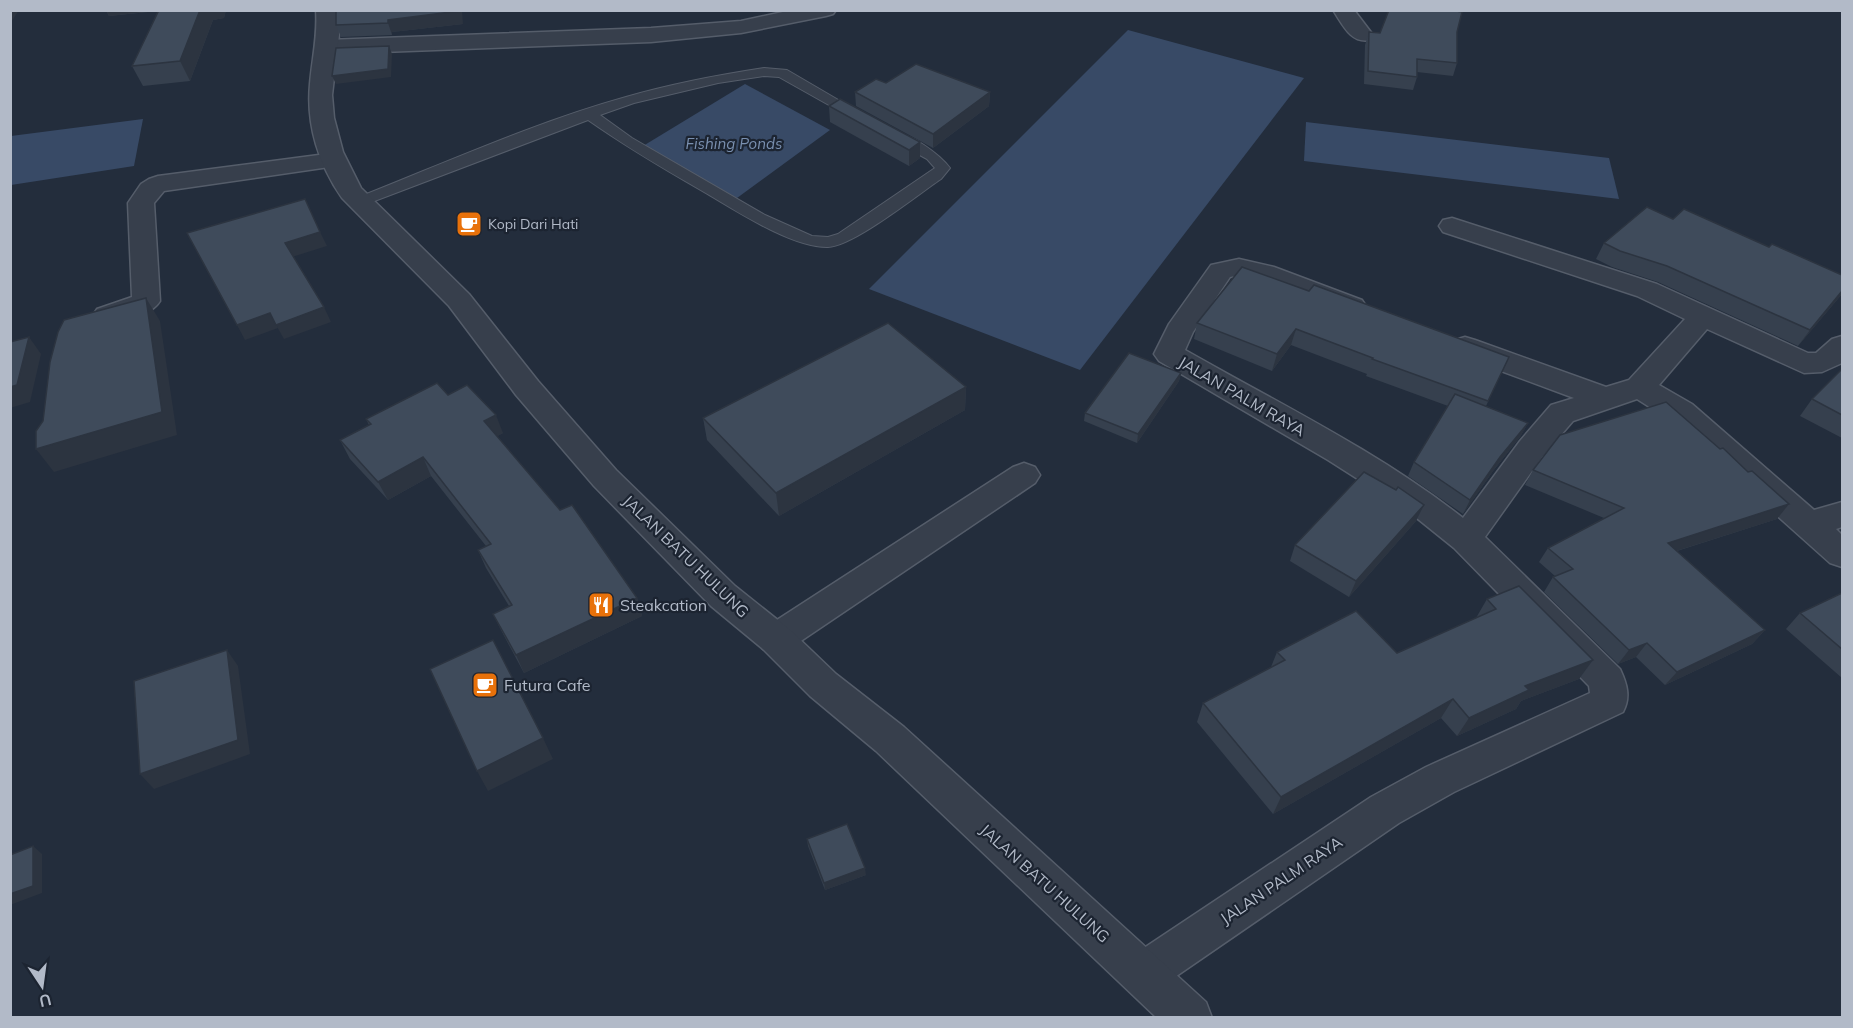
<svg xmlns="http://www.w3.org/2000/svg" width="1853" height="1028" font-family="Mulish,sans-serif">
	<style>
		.water { fill: #384a66 }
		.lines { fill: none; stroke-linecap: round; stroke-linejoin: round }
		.service-casing { stroke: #555d6a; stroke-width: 2 }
		.minor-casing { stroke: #555d6a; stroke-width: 3 }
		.tertiary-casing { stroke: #555d6a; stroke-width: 3 }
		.service { fill: #373f4c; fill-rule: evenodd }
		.minor { fill: #373f4c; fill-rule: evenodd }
		.tertiary { fill: #373f4c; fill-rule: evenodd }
		.wall { fill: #36404e }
		.shaded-wall { fill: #2c3440 }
		.building { fill: #3f4b5b; stroke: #2c3440; stroke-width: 1.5 }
		.labels { text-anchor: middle; stroke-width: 4.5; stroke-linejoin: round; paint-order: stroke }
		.far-poi-label { font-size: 14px; fill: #b2bac8; stroke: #1c2431; text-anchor: start }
		.far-water-label { font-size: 15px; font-style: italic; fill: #7a90b0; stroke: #1c2431 }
		.street-label { font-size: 16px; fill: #b2bac8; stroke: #1c2431 }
		.poi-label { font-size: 16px; fill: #b2bac8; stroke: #1c2431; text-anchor: start }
	</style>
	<rect width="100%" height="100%" fill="#232d3c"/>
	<g class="water">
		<path d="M 1128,30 L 1304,78 L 1080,370 L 869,289 Z"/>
		<path d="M 745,84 L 830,130 L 737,198 L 643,146 Z"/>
		<path d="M 143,119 L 134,166 L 11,185 L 11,136 Z"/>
		<path d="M 1306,122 L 1609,158 L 1619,199 L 1304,161 Z"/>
	</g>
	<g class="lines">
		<g class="service-casing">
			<path id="service" d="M 764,68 L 787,70 L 864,115 L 862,118 L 852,118 L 779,77 L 764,76 L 718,83 L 634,103 L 600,115 L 632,138 L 765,215 L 812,236 L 828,237 L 838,234 L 935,168 L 927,159 L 894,141 L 892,138 L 894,135 C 910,131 941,156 950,168 L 941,179 C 917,195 854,246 828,247 C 792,248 735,210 704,192 C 664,169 625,146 588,120 L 364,205 L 354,205 L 351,202 L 354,199 C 443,164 533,123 626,97 C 671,84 718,75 764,68 Z"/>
		</g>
		<g class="minor-casing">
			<g id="minor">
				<path d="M 792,10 L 836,10 L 833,14 L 826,16 L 741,33 L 651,42 L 327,54 L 319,52 L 316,47 L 319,42 L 327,40 L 651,28 L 741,21 Z"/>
				<path d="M 1333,10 L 1354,10 L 1373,35 L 1370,40 C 1351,44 1343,25 1333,10 Z"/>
				<path d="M 334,153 L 343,155 L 346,160 L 343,165 L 164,191 L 154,203 L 160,301 C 150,317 115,326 97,321 L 93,315 L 97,309 L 132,297 L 128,203 L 141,184 L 149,179 L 158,176 Z"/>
				<path d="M 1452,218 L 1657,284 L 1808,353 L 1816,353 L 1832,339 L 1842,336 L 1842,363 L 1822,372 L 1804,373 L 1707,329 L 1659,385 L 1692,404 L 1814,510 L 1842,502 L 1842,527 L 1836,529 L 1842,535 L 1842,567 L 1830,563 L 1670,420 L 1637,399 L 1573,421 L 1542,457 L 1485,537 L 1620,669 C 1627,684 1631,697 1623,712 L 1454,792 L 1399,823 L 1159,988 L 1144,995 L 1129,988 L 1122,973 L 1129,958 L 1371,797 L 1426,767 L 1590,693 L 1589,686 L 1454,548 L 1408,511 L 1328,460 L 1159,361 L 1154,354 L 1169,324 L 1211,265 L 1239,259 L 1274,267 L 1362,300 L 1366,306 L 1362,312 L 1352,315 L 1255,279 L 1239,275 L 1230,277 L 1193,332 L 1185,350 C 1278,403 1379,452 1463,518 L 1520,441 L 1551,405 L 1574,398 L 1455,354 L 1450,347 L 1455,340 L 1465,337 L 1475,340 L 1606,387 L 1629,380 L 1685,319 L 1637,296 L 1443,232 L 1439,226 L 1443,220 Z"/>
				<path d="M 1024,463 L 1035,467 L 1040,475 L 1035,483 L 789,649 L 776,654 L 763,649 L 758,639 L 763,629 L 1013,467 Z"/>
			</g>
		</g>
		<g class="tertiary-casing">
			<path id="tertiary" d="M 316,10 L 338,10 L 339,35 L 332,95 L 334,118 L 343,152 L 361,188 L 469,294 L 538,381 L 616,470 L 735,586 L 789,629 L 836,674 L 904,727 L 1206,1002 L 1212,1018 L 1157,1018 L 876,751 L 810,696 L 763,649 L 711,606 L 594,486 L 516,395 L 449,306 L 342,198 C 319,165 306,125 310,84 C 312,59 318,36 316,10 Z"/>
		</g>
		<use href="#service" class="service"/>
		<use href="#minor" class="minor"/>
		<use href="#tertiary" class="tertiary"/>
	</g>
	<g class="wall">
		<path d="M 106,10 L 226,10 L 224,18 L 213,20 L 190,81 L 143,86 L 132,66 L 158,11 L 109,16 Z"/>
		<path d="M 336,10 L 463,24 L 392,32 L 392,35 L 341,37 L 336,25 Z"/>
		<path d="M 1369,32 L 1380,33 L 1457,32 L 1457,63 L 1453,76 L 1417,72 L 1417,77 L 1413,90 L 1364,84 L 1365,45 Z"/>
		<path d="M 886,83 L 990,92 L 989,106 L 933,148 L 856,106 L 855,92 Z"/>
		<path d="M 829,106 L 920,142 L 920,158 L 909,166 L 830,122 Z"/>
		<path d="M 1673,219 L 1769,247 L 1842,294 L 1798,346 L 1658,282 L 1612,267 L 1596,259 L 1604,243 Z"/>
		<path d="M 1309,291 L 1509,357 L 1486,406 L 1528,423 L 1520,437 L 1493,471 L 1463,514 L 1408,476 L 1414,462 L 1448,406 L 1366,376 L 1367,374 L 1291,345 L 1272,371 L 1194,339 L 1197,323 Z"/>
		<path d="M 1842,369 L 1842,438 L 1800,416 L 1812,399 Z"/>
		<path d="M 1181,373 L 1179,381 L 1137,443 L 1084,421 L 1085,413 Z"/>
		<path d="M 966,387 L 965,410 L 779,516 L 707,440 L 703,418 Z"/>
		<path d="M 448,395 L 503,433 L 497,436 L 560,510 L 637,598 L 642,616 L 524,673 L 502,632 L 493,614 L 509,606 L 486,568 L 478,550 L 486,546 L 431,476 L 388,500 L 350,459 L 340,440 L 369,425 L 366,419 Z"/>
		<path d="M 1533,470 L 1777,519 L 1677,551 L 1765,630 L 1752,644 L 1665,685 L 1636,657 L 1618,664 L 1544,592 L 1553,577 L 1555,576 L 1539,562 L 1548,548 L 1604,518 L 1525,485 Z"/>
		<path d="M 1424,505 L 1416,521 L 1349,597 L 1290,561 L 1295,545 Z"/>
		<path d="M 1842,593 L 1842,678 L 1786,629 L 1800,613 Z"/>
		<path d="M 1487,599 L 1593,660 L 1579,679 L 1521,701 L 1516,709 L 1457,736 L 1441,718 L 1273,814 L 1197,722 L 1203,703 L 1271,667 L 1277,652 L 1397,653 L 1476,618 Z"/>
		<path d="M 807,839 L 866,875 L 825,890 L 808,846 Z"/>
	</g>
	<g class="shaded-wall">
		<path d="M 10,10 L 19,10 L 10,24 Z"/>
		<path d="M 106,10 L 164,10 L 109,16 Z"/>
		<path d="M 200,10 L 226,10 L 224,18 L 213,20 L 190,81 L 180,61 Z"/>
		<path d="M 459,10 L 462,10 L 463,24 L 392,32 L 392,35 L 388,23 L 388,20 Z"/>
		<path d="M 389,46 L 392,54 L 391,77 L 336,84 L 332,76 Z"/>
		<path d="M 990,92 L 989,106 L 933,148 L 933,134 Z"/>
		<path d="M 920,142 L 920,158 L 909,166 L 909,150 Z"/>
		<path d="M 320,232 L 327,246 L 292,257 L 285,243 Z"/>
		<path d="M 1842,291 L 1842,294 L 1798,346 L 1810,330 Z"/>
		<path d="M 146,298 L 160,321 L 177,435 L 54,472 L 36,449 Z"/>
		<path d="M 324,307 L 331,322 L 284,339 L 276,325 Z"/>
		<path d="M 270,313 L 278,328 L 245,340 L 237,325 Z"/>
		<path d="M 1296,329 L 1291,345 L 1272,371 L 1277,354 Z"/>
		<path d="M 29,337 L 41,354 L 30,402 L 10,408 L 10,387 Z"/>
		<path d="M 1181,373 L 1179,381 L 1137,443 L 1138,434 Z"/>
		<path d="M 966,387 L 965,410 L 779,516 L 776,493 Z"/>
		<path d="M 496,415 L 503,433 L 491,440 L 484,421 Z"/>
		<path d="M 1528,423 L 1520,437 L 1493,471 L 1463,514 L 1470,500 L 1500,457 Z"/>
		<path d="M 423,457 L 431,476 L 388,500 L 378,482 Z"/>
		<path d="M 1789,504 L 1777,519 L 1657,557 L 1668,543 Z"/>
		<path d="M 1424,505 L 1416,521 L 1349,597 L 1356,581 Z"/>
		<path d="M 637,598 L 642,616 L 524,673 L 516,655 Z"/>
		<path d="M 1765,630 L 1752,644 L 1665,685 L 1677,672 Z"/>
		<path d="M 1647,643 L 1636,657 L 1618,664 L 1629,650 Z"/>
		<path d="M 227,650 L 238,666 L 250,754 L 154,789 L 140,774 Z"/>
		<path d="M 1593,660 L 1579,679 L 1521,701 L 1516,709 L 1457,736 L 1469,718 L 1525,686 Z"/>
		<path d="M 1453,699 L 1441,718 L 1273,814 L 1281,797 Z"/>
		<path d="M 543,738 L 553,759 L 488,791 L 477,771 Z"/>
		<path d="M 33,846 L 42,854 L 42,893 L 10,905 L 10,894 Z"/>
		<path d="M 865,868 L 866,875 L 825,890 L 824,883 Z"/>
	</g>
	<g class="building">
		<path d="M 159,10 L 200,10 L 180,61 L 132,66 Z"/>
		<path d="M 336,10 L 459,10 L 459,11 L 388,20 L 388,23 L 336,25 Z"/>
		<path d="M 1389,10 L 1450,10 L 1462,12 L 1457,32 L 1457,63 L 1417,59 L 1417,77 L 1368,71 L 1369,32 L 1380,33 Z"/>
		<path d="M 389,46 L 388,69 L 332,76 L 336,48 Z"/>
		<path d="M 916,64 L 990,92 L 933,134 L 855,92 L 876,79 L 886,83 Z"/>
		<path d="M 840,99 L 920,142 L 909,150 L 829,106 Z"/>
		<path d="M 305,199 L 320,232 L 285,243 L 324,307 L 276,325 L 270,313 L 237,325 L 187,233 Z"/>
		<path d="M 1647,207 L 1673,219 L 1684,209 L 1769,247 L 1772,244 L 1842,275 L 1842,291 L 1810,330 L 1667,266 L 1620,251 L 1604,243 Z"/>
		<path d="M 1242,267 L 1309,291 L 1314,285 L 1509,357 L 1488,401 L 1372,359 L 1373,358 L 1296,329 L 1277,354 L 1197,323 Z"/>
		<path d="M 146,298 L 162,412 L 36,449 L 36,431 L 43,421 L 50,362 L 58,332 L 64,320 Z"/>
		<path d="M 888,323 L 966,387 L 776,493 L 703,418 Z"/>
		<path d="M 29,337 L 17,385 L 10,387 L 10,342 Z"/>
		<path d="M 1129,353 L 1181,373 L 1138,434 L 1085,413 Z"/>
		<path d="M 1842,369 L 1842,415 L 1812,399 Z"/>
		<path d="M 437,383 L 448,395 L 467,385 L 496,415 L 484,421 L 560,510 L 572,505 L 637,598 L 516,655 L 493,614 L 512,605 L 478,550 L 491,544 L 423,457 L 378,482 L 340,440 L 371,424 L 366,419 Z"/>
		<path d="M 1455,394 L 1528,423 L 1500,457 L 1470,500 L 1414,462 Z"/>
		<path d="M 1666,402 L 1720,449 L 1723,448 L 1748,472 L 1752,471 L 1789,504 L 1668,543 L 1765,630 L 1677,672 L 1647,643 L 1629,650 L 1553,577 L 1573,569 L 1548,548 L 1624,508 L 1533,470 L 1560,435 Z"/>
		<path d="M 1364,472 L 1396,490 L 1398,487 L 1424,505 L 1356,581 L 1295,545 Z"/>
		<path d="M 1519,586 L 1593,660 L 1525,686 L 1529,690 L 1469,718 L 1453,699 L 1281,797 L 1203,703 L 1285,660 L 1277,652 L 1356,611 L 1397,653 L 1496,609 L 1487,599 Z"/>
		<path d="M 1842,593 L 1842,649 L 1800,613 Z"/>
		<path d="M 493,640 L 543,738 L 477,771 L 430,669 Z"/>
		<path d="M 227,650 L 238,740 L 140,774 L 134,681 Z"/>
		<path d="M 847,824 L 865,868 L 824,883 L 807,839 Z"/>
		<path d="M 33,846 L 33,886 L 10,894 L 10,855 Z"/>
	</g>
	<defs>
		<g id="cafe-square" transform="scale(1.35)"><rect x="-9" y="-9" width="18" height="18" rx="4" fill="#e8710a" stroke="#1c2431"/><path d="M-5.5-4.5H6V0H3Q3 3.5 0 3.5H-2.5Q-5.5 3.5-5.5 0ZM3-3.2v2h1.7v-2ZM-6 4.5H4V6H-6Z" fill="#fff"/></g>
		<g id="restaurant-square" transform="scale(1.35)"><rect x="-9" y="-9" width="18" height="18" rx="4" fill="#e8710a" stroke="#1c2431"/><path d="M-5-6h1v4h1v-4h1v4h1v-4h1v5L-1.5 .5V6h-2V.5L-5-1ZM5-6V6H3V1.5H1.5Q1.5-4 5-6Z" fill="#fff"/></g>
	</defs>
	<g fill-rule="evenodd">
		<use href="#cafe-square" x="469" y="224"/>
		<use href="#restaurant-square" x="601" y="605"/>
		<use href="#cafe-square" x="485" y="685"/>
	</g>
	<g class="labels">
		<g class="far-poi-label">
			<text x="488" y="229">Kopi Dari Hati</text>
		</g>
		<g class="far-water-label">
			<text x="734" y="149">Fishing Ponds</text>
		</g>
		<g class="street-label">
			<text transform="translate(1242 396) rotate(30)" y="6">JALAN PALM RAYA</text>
			<text transform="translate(686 556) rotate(44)" y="6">JALAN BATU HULUNG</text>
			<text transform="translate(1281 880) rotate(-34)" y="6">JALAN PALM RAYA</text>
			<text transform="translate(1045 883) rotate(42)" y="6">JALAN BATU HULUNG</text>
		</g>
		<g class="poi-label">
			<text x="620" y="611">Steakcation</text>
			<text x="504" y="691">Futura Cafe</text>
		</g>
	</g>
	<rect width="1853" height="1028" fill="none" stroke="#b2bac8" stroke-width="24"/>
	<g transform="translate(42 986) rotate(167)" stroke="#1c2431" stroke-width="4.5" paint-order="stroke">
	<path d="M0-4.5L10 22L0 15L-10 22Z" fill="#b2bac8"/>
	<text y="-9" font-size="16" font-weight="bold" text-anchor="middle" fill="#b2bac8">U</text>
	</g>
</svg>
